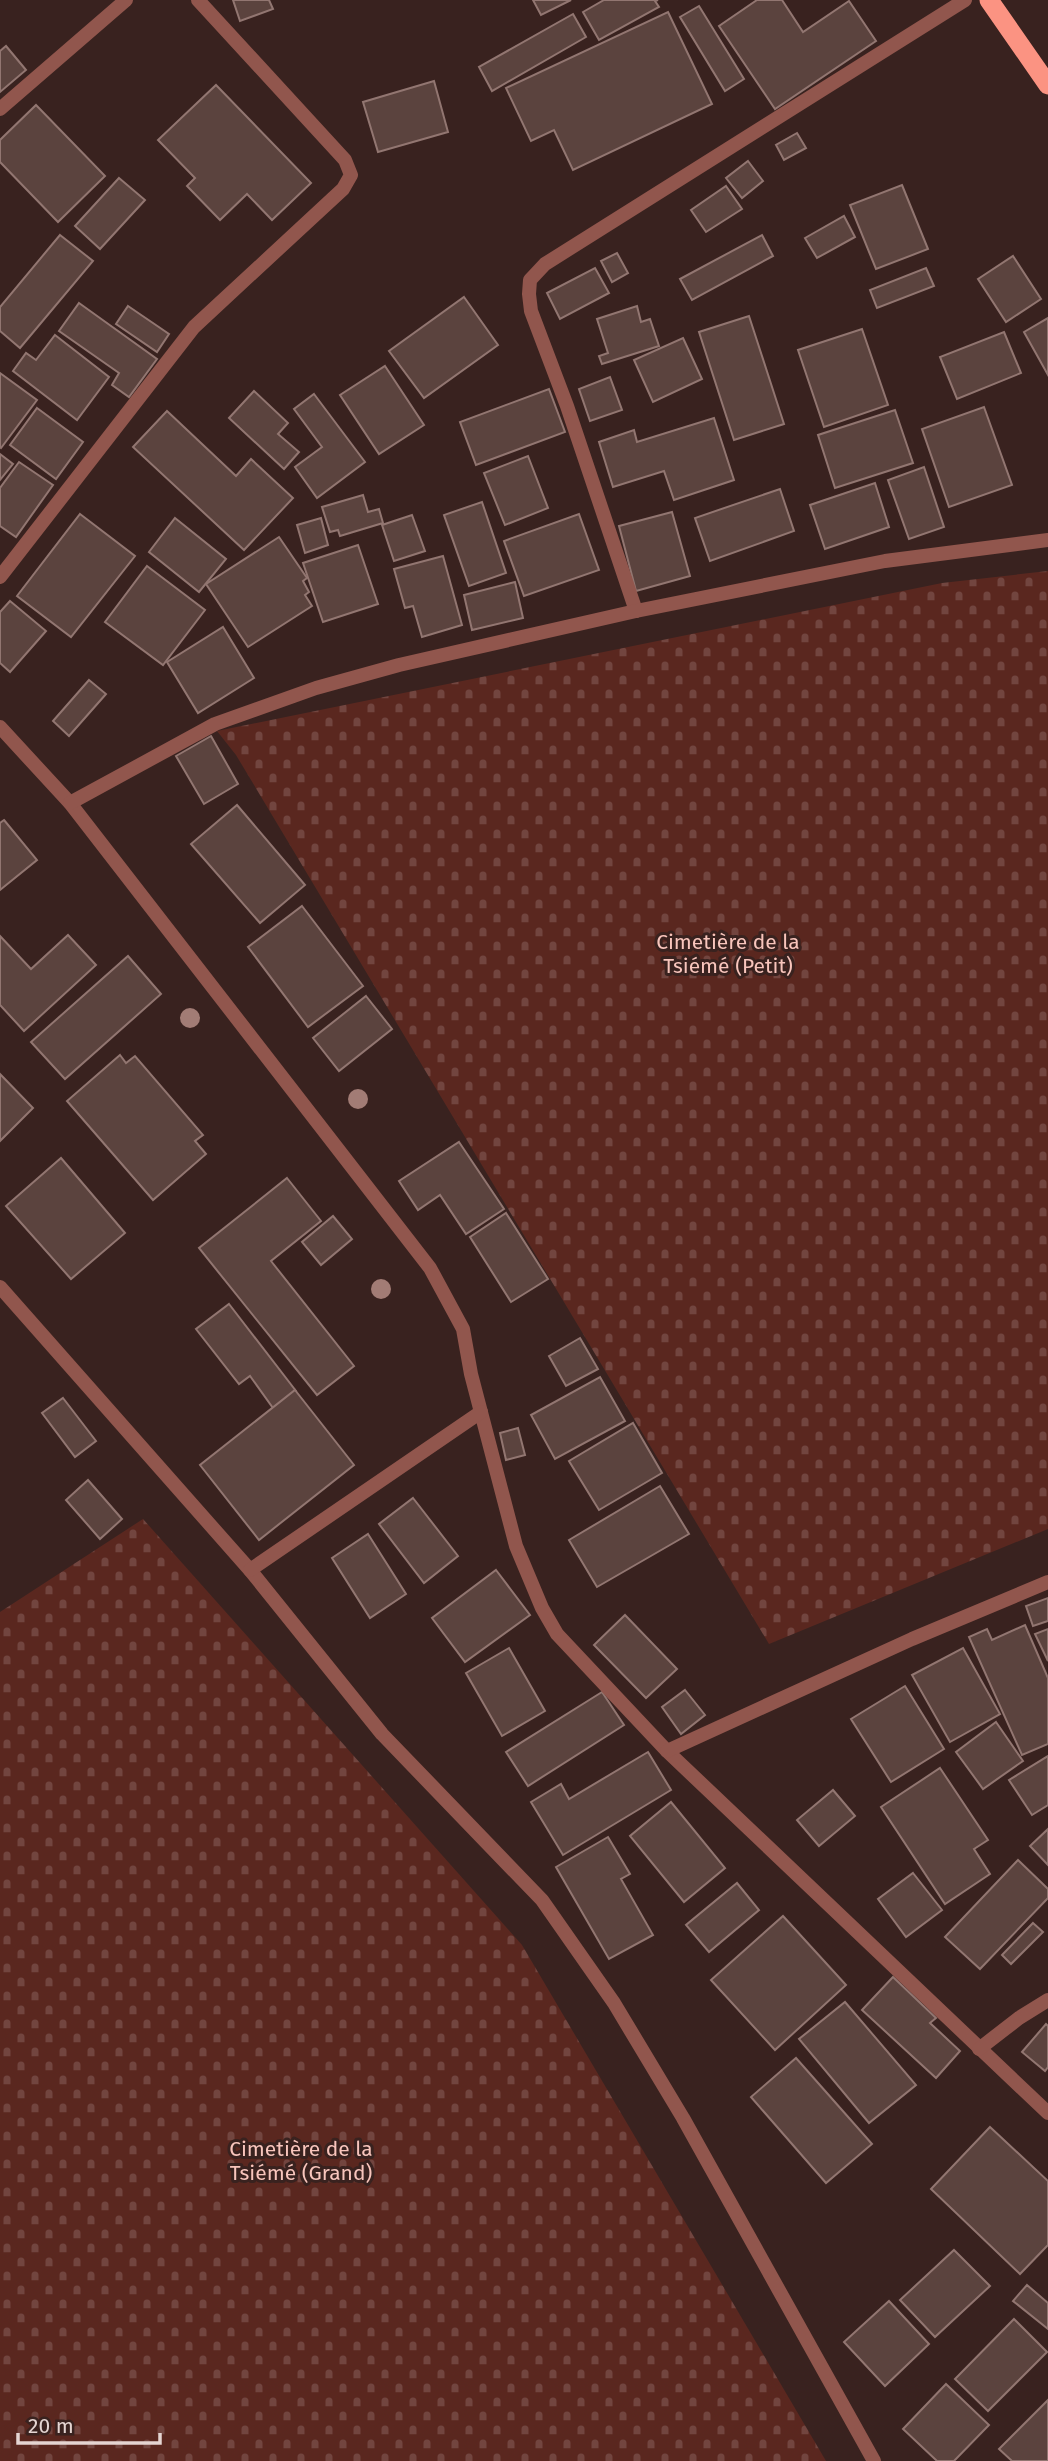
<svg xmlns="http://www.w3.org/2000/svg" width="1048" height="2461" font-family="'Fira Sans',sans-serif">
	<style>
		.cemetery { fill: url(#cemetery-stones) }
		.building { fill: #5b433e; stroke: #927671; stroke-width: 2 }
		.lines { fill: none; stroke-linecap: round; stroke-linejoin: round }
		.minor { stroke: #91564d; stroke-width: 14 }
		.trunk { stroke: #fb9382; stroke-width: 19 }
		.tree { fill: #a27c75 }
		.labels { text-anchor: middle; stroke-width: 6; stroke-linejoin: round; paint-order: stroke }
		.park-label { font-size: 21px; fill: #f8c5bc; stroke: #39221f }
	</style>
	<defs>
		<pattern id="cemetery-stones" width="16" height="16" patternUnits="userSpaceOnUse" patternTransform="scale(1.75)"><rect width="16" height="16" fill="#5a271f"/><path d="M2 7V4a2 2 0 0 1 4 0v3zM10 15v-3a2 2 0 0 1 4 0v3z" fill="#72453f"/></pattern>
	</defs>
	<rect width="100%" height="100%" fill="#39221f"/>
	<g class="cemetery">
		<path d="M 1048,571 L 1048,1529 L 769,1644 L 236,755 L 217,731 L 942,583 Z"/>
		<path d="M 143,1519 L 522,1945 L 826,2461 L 0,2461 L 0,1612 Z"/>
	</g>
	<g class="building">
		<path d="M 233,0 L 269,0 L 273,9 L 240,21 Z"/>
		<path d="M 533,0 L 571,0 L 541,15 Z"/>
		<path d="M 604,0 L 658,0 L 655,1 L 659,7 L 599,40 L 583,12 Z"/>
		<path d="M 757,0 L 782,0 L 803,32 L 849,1 L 876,41 L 775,109 L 719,26 Z"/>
		<path d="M 699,6 L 744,79 L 725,91 L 680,17 Z"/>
		<path d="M 668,12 L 712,104 L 573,170 L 554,130 L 531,141 L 506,88 Z"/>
		<path d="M 573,14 L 586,37 L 492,91 L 479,67 Z"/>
		<path d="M 6,46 L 26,70 L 0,92 L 0,51 Z"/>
		<path d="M 434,81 L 448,132 L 378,152 L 363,102 Z"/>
		<path d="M 216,85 L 311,183 L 272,220 L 247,194 L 220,220 L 187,186 L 195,178 L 158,140 Z"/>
		<path d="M 36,105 L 105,176 L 58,222 L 0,162 L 0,140 Z"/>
		<path d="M 797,133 L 806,148 L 784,160 L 776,145 Z"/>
		<path d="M 748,161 L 763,181 L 742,198 L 726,178 Z"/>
		<path d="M 119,178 L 145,200 L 100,249 L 75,226 Z"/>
		<path d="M 902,185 L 928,249 L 876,269 L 850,205 Z"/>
		<path d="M 726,186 L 742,209 L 706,232 L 691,210 Z"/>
		<path d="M 844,216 L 855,237 L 817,258 L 805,238 Z"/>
		<path d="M 60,235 L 93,261 L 20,348 L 0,331 L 0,307 Z"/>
		<path d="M 762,235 L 773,256 L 692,300 L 680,279 Z"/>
		<path d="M 617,253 L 628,273 L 612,282 L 601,261 Z"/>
		<path d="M 1013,256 L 1041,299 L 1006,322 L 978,279 Z"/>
		<path d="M 595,268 L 609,293 L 560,319 L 547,293 Z"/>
		<path d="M 926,268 L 934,286 L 877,308 L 870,290 Z"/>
		<path d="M 464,297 L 498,345 L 424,398 L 389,351 Z"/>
		<path d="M 79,303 L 157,359 L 129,397 L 112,385 L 119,373 L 59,331 Z"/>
		<path d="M 128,306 L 169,334 L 157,352 L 116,324 Z"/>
		<path d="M 637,306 L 641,322 L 650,319 L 659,346 L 602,364 L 599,356 L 608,353 L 597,319 Z"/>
		<path d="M 749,316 L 784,424 L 734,440 L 699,332 Z"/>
		<path d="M 1048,318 L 1048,375 L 1024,332 Z"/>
		<path d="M 862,329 L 888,405 L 824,427 L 798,350 Z"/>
		<path d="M 1004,332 L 1021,373 L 957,399 L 940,357 Z"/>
		<path d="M 55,335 L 109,377 L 77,420 L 13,371 L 26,353 L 36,360 Z"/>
		<path d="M 683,338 L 702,379 L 653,402 L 634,360 Z"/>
		<path d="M 385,366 L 424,425 L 379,454 L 340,395 Z"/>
		<path d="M 0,373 L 37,400 L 1,448 L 0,447 Z"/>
		<path d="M 610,377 L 622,410 L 590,421 L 579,389 Z"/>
		<path d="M 549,389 L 565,432 L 476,465 L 460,422 Z"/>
		<path d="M 254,391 L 288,423 L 278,434 L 299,452 L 284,469 L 229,418 Z"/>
		<path d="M 314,394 L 365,462 L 317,498 L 295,467 L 322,447 L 294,409 Z"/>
		<path d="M 984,407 L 1012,485 L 949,507 L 922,429 Z"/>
		<path d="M 37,408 L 83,442 L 56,479 L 10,445 Z"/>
		<path d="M 895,410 L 913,463 L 835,488 L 818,435 Z"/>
		<path d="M 167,411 L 236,476 L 251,459 L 293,498 L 244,550 L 133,447 Z"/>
		<path d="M 714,418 L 734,480 L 674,500 L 664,471 L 613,487 L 599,442 L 634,430 L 637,442 Z"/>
		<path d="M 0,454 L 13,464 L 0,480 Z"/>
		<path d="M 528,456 L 548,508 L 505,525 L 484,473 Z"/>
		<path d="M 19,462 L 53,485 L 16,537 L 0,526 L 0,488 Z"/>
		<path d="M 924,467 L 944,527 L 909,539 L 888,480 Z"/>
		<path d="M 875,483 L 889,527 L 825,549 L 810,505 Z"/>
		<path d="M 780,489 L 794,531 L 710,561 L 695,518 Z"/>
		<path d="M 363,495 L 368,512 L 379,509 L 383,523 L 340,536 L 338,530 L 330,532 L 322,507 Z"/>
		<path d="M 482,502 L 506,573 L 469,586 L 444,515 Z"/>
		<path d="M 672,512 L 690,576 L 636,591 L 619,526 Z"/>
		<path d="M 80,514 L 135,556 L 71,637 L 17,596 Z"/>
		<path d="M 579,514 L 599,570 L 524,596 L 504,541 Z"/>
		<path d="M 412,515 L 425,551 L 394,561 L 382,525 Z"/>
		<path d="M 175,518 L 226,559 L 199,592 L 149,552 Z"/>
		<path d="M 321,518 L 328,545 L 305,553 L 297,525 Z"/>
		<path d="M 279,537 L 307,578 L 303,581 L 309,592 L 305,595 L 312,606 L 248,647 L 206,584 Z"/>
		<path d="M 358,545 L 378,604 L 323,622 L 303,563 Z"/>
		<path d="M 443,556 L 462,625 L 422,637 L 413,606 L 405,608 L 394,569 Z"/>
		<path d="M 147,566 L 205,610 L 163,665 L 105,622 Z"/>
		<path d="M 515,582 L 523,618 L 472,630 L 464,595 Z"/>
		<path d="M 10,601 L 46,631 L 10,672 L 0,663 L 0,612 Z"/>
		<path d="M 223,627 L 254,678 L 198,713 L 167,662 Z"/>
		<path d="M 89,680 L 106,694 L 69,736 L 53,721 Z"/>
		<path d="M 211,736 L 238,784 L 204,804 L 176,756 Z"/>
		<path d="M 237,805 L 305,885 L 260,923 L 191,844 Z"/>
		<path d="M 4,820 L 37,860 L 0,890 L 0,823 Z"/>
		<path d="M 302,906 L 363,986 L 308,1027 L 248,947 Z"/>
		<path d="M 68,935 L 96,965 L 24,1031 L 0,1005 L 0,936 L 31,969 Z"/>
		<path d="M 128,956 L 161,994 L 65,1079 L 31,1042 Z"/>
		<path d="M 366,996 L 392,1029 L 339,1071 L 313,1038 Z"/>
		<path d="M 120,1055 L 126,1063 L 135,1056 L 203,1135 L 195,1141 L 206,1154 L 153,1200 L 67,1101 Z"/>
		<path d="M 0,1074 L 33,1108 L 0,1141 Z"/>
		<path d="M 459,1142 L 504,1209 L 466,1234 L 440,1195 L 418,1210 L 399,1181 Z"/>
		<path d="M 61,1158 L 125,1233 L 71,1279 L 6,1206 Z"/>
		<path d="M 287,1178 L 321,1221 L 271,1261 L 354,1366 L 317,1395 L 199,1248 Z"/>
		<path d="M 506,1213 L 548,1279 L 511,1302 L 470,1237 Z"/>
		<path d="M 333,1216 L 352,1239 L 321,1265 L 302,1242 Z"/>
		<path d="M 229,1304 L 296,1391 L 273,1408 L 250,1376 L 239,1384 L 196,1329 Z"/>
		<path d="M 580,1338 L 598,1369 L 566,1386 L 549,1356 Z"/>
		<path d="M 600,1377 L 625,1421 L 555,1459 L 531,1415 Z"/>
		<path d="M 295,1390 L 354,1465 L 259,1540 L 200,1465 Z"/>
		<path d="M 63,1398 L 96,1441 L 75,1457 L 42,1413 Z"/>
		<path d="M 633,1423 L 662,1473 L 599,1510 L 569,1461 Z"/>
		<path d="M 518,1428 L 525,1455 L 506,1460 L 500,1433 Z"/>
		<path d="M 88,1480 L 122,1519 L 100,1539 L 66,1500 Z"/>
		<path d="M 660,1486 L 689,1534 L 597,1587 L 569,1540 Z"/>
		<path d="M 413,1498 L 458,1556 L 424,1583 L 379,1524 Z"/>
		<path d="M 368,1534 L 406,1594 L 370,1618 L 332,1558 Z"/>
		<path d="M 496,1570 L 530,1615 L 465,1662 L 432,1618 Z"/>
		<path d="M 1048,1598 L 1048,1621 L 1033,1626 L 1026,1606 Z"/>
		<path d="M 625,1615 L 677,1669 L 646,1698 L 594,1645 Z"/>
		<path d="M 1025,1625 L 1048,1678 L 1048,1744 L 1022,1755 L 969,1637 L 987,1629 L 992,1640 Z"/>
		<path d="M 1048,1629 L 1048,1661 L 1035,1634 Z"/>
		<path d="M 509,1648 L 545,1711 L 502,1736 L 466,1673 Z"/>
		<path d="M 963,1648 L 1000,1714 L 950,1742 L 912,1675 Z"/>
		<path d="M 905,1686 L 944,1749 L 891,1782 L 851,1719 Z"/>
		<path d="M 685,1690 L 705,1715 L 681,1734 L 662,1707 Z"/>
		<path d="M 602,1692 L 624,1725 L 528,1786 L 506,1752 Z"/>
		<path d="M 996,1722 L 1023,1761 L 983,1789 L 956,1752 Z"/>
		<path d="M 648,1752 L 671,1790 L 563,1855 L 531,1802 L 561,1784 L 569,1799 Z"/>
		<path d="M 1048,1756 L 1048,1805 L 1032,1815 L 1009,1780 Z"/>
		<path d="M 940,1768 L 988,1840 L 974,1849 L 990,1874 L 945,1904 L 881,1807 Z"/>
		<path d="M 833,1790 L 855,1816 L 819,1846 L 797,1820 Z"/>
		<path d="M 671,1802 L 725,1868 L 684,1902 L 630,1836 Z"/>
		<path d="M 1048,1829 L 1048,1865 L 1030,1846 Z"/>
		<path d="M 608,1837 L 630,1874 L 621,1879 L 653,1935 L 609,1959 L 556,1867 Z"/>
		<path d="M 1018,1860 L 1048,1889 L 1048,1898 L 980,1969 L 945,1937 Z"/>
		<path d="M 913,1873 L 942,1910 L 906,1937 L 878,1899 Z"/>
		<path d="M 737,1883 L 759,1910 L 709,1952 L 686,1925 Z"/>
		<path d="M 783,1916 L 846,1985 L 775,2050 L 711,1980 Z"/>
		<path d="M 1033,1923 L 1043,1932 L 1011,1964 L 1002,1955 Z"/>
		<path d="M 893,1977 L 936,2018 L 930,2023 L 960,2051 L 936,2078 L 862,2010 Z"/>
		<path d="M 845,2002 L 916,2085 L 869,2123 L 799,2039 Z"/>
		<path d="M 1046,2024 L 1048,2026 L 1048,2067 L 1045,2071 L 1022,2052 Z"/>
		<path d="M 796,2058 L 872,2144 L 826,2183 L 751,2097 Z"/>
		<path d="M 990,2127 L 1048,2181 L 1048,2245 L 1020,2274 L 931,2189 Z"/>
		<path d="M 954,2250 L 990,2286 L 935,2337 L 900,2300 Z"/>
		<path d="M 1027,2285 L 1048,2303 L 1048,2329 L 1013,2301 Z"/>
		<path d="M 889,2301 L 929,2344 L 885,2386 L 844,2342 Z"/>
		<path d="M 1014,2319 L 1047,2352 L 988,2411 L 955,2379 Z"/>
		<path d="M 946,2384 L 989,2425 L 954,2461 L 937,2461 L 903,2429 Z"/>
		<path d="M 1048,2400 L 1048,2461 L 1012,2461 L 999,2449 Z"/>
	</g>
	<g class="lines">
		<g class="minor">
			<path d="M 0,109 L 126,0"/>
			<path d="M 0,577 L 194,327 L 343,189 L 351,175 L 345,160 L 198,0"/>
			<path d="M 636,611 L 567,406 L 531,311 L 529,294 L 530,280 L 545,264 L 965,0"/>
			<path d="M 0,727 L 70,803 L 430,1268 L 463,1329 L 471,1374 L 516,1546 L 542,1608 L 557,1634 L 667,1751 L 1048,2113"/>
			<path d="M 70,803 L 215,724 L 316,688 L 399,665 L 636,611 L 885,561 L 1048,540"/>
			<path d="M 0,1287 L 250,1570 L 382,1734 L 542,1900 L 614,2003 L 683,2118 L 874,2461"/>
			<path d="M 250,1570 L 481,1412"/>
			<path d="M 667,1751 L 912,1639 L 1048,1582"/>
			<path d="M 979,2049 L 1019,2018 L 1048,2000"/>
		</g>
		<path class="trunk" d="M 989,0 L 1048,85"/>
	</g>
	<g class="tree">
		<circle cx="190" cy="1018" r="10"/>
		<circle cx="358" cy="1099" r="10"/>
		<circle cx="381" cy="1289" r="10"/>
	</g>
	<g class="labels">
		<g class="park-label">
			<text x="728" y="949">Cimetière de la<tspan x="728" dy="24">Tsiémé (Petit)</tspan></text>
			<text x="301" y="2156">Cimetière de la<tspan x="301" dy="24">Tsiémé (Grand)</tspan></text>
		</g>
	</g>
	<path d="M18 2433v10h142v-10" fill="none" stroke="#e5d5d2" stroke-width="3.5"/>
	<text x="28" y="2433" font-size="21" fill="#e5d5d2" stroke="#39221f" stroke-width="5" paint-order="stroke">20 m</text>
</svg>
